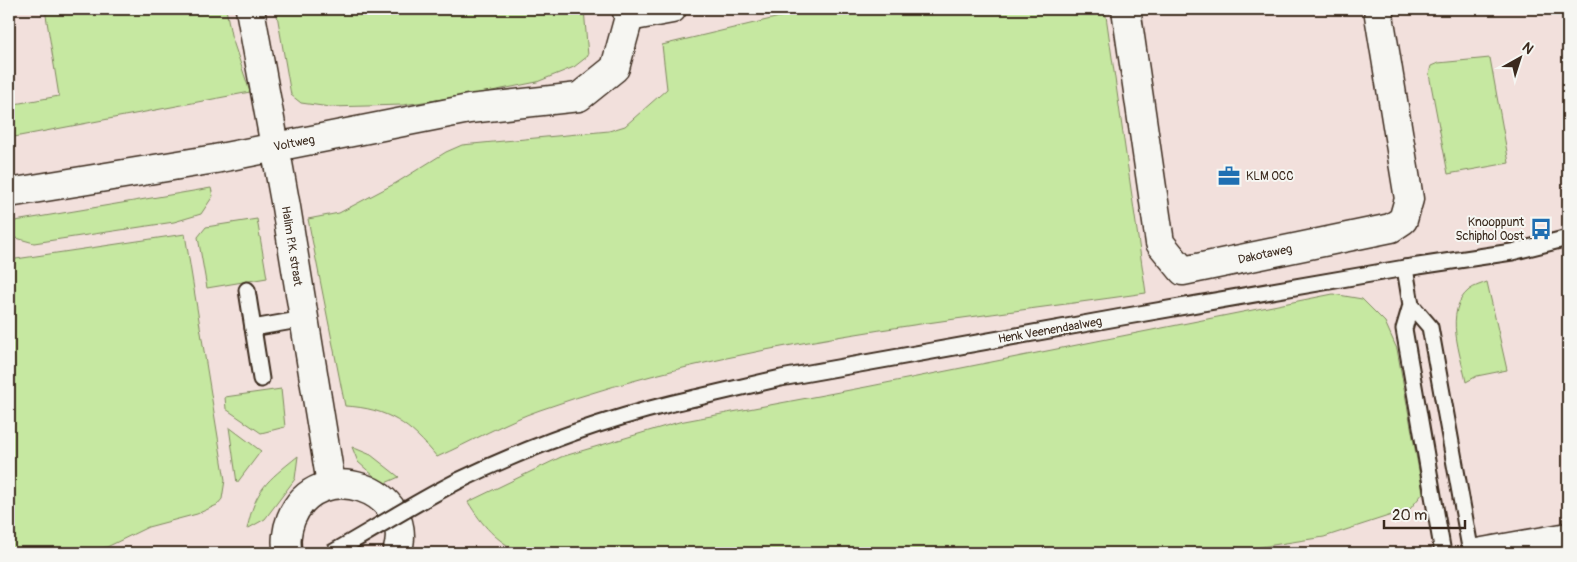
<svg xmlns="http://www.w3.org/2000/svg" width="1577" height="562" font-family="Pangolin,sans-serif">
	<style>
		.built { fill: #f2e0dc }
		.green { fill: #c6e8a1; stroke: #808960 }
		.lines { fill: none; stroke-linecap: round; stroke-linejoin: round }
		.lane-casing { stroke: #3b2a1e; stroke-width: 19 }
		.street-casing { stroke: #3b2a1e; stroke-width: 31 }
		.secondary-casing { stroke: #3b2a1e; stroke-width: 31 }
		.lane { stroke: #f6f6f2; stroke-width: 15 }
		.street { stroke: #f6f6f2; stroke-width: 28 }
		.secondary { stroke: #f6f6f2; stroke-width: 28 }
		.lane-bridge-casing { stroke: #3b2a1e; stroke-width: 19; stroke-linecap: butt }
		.lane-bridge { stroke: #f6f6f2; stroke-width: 15 }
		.labels { text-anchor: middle; stroke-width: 4; stroke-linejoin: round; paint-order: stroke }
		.street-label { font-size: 12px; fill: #3b2a1e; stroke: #f6f6f2 }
		.poi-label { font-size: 12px; fill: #3b2a1e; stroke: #f6f6f2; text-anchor: start }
	</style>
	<rect width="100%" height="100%" fill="#f6f6f2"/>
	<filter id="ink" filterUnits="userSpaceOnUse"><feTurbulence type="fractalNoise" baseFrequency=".02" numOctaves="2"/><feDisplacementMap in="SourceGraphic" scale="10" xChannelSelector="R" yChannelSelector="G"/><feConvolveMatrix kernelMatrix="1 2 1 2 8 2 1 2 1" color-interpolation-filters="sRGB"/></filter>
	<g filter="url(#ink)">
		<rect class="built" x="9" y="9" width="1559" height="544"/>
		<g class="green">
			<path d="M 45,9 L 226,9 L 231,35 L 250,92 L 9,138 L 9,105 L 59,96 Z"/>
			<path d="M 276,9 L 584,9 L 588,56 L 574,67 L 537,82 L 477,94 L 403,105 L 330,107 L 301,103 L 291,95 Z"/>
			<path d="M 788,9 L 1105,9 L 1146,293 C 943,322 735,341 540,410 C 505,422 471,442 437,457 C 411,425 388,408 345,406 L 308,219 L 339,213 L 396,183 L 446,152 L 462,145 L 609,131 L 625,126 L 667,89 L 662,45 L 788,15 Z"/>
			<path d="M 1490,58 L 1509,163 L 1448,174 L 1429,74 L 1431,66 L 1438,63 Z"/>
			<path d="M 211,188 L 213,196 L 201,214 L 174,222 L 34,243 L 9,236 L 9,222 Z"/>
			<path d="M 257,219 L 267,278 L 207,288 L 198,237 L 206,227 Z"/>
			<path d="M 185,234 L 225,480 L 222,499 L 217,505 L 197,514 L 148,527 L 107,547 L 71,553 L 9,553 L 9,260 Z"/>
			<path d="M 1487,282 L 1507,370 L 1477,376 L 1466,382 C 1461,355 1443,311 1469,290 C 1474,286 1482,284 1487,282 Z"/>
			<path d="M 1333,294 L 1362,299 L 1385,322 L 1397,349 L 1423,493 L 1410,509 L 1324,537 L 1222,553 L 521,553 C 495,540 483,526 468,502 L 561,457 L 679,422 L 866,387 Z"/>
			<path d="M 281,389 L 285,427 L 261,433 L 226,409 L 225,397 Z"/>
			<path d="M 229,427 L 261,451 L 237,483 Z"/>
			<path d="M 352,447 L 371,455 L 399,477 L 383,484 L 358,462 Z"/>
			<path d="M 298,456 L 295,479 L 265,519 L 247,529 C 256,488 266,482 298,456 Z"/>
		</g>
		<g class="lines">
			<g class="lane-casing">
				<g id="lane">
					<path d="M 1405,268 L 1411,305 L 1404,329 L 1443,553"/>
					<path d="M 247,290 L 261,379"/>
					<path d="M 1411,305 L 1430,327 L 1471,553"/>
					<path d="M 253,328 L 304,319"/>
					<path d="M 695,398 L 781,378 L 1122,317 L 1405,268 L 1512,252 L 1568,238"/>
				</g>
			</g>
			<g class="street-casing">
				<g id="street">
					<path d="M 250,9 L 286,207 L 331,484"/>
					<path d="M 1126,9 L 1160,243 L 1183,271 L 1391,228 L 1403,220 L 1409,199 L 1378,9"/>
					<path d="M 629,17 L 672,9"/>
					<path d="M 9,193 L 215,159 L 469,109 L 579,97 L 615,68 L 629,17 L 626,9"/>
					<path d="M 288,553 C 285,543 287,529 291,519 C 317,454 418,489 397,553"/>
				</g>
			</g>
			<g class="secondary-casing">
				<path id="secondary" d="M 1477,553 L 1568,537"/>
			</g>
			<use href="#lane" class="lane"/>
			<use href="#street" class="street"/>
			<use href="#secondary" class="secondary"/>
			<g class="lane-bridge-casing">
				<path id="lane-bridge" d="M 332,553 C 374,529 415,503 458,481 C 534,444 613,416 695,398"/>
			</g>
			<use href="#lane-bridge" class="lane-bridge"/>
		</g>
	</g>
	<defs>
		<g id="office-bare" transform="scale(1.725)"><path d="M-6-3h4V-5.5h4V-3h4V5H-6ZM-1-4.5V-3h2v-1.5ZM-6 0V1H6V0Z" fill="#1f6fb2" stroke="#f6f6f2" stroke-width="2.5" paint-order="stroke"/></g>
		<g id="bus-bare" transform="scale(1.725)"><path d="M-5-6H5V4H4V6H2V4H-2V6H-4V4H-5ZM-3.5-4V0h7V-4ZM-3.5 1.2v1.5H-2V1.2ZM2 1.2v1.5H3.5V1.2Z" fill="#1f6fb2" stroke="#f6f6f2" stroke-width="2.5" paint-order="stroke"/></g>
	</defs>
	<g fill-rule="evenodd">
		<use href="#office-bare" x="1229" y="176"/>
		<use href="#bus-bare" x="1541" y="229"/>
	</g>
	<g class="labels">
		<g class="street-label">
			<text transform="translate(294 143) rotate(-11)" y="4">Voltweg</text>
			<text transform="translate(292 246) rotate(81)" y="4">Halim P.K. straat</text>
			<text transform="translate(1265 254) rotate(-12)" y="4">Dakotaweg</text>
			<text transform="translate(1050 330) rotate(-10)" y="4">Henk Veenendaalweg</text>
		</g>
		<g class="poi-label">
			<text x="1246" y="180">KLM OCC</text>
			<text x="1524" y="226" text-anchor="end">Knooppunt<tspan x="1524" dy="14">Schiphol Oost</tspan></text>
		</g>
	</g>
	<rect width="1577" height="562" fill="none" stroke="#f6f6f2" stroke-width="30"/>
	<rect x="15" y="15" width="1547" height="532" fill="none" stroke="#3b2a1e" stroke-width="2" filter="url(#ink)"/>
	<g transform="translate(1520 58) rotate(39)" stroke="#f6f6f2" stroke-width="4" paint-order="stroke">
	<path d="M0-4L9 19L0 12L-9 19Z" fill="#3b2a1e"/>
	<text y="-8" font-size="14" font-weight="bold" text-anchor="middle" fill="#3b2a1e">N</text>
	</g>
	<path d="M1384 520v8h81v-8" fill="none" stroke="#3b2a1e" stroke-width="2.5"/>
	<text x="1392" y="520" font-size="15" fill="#3b2a1e" stroke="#f6f6f2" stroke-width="4" paint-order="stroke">20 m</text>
</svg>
